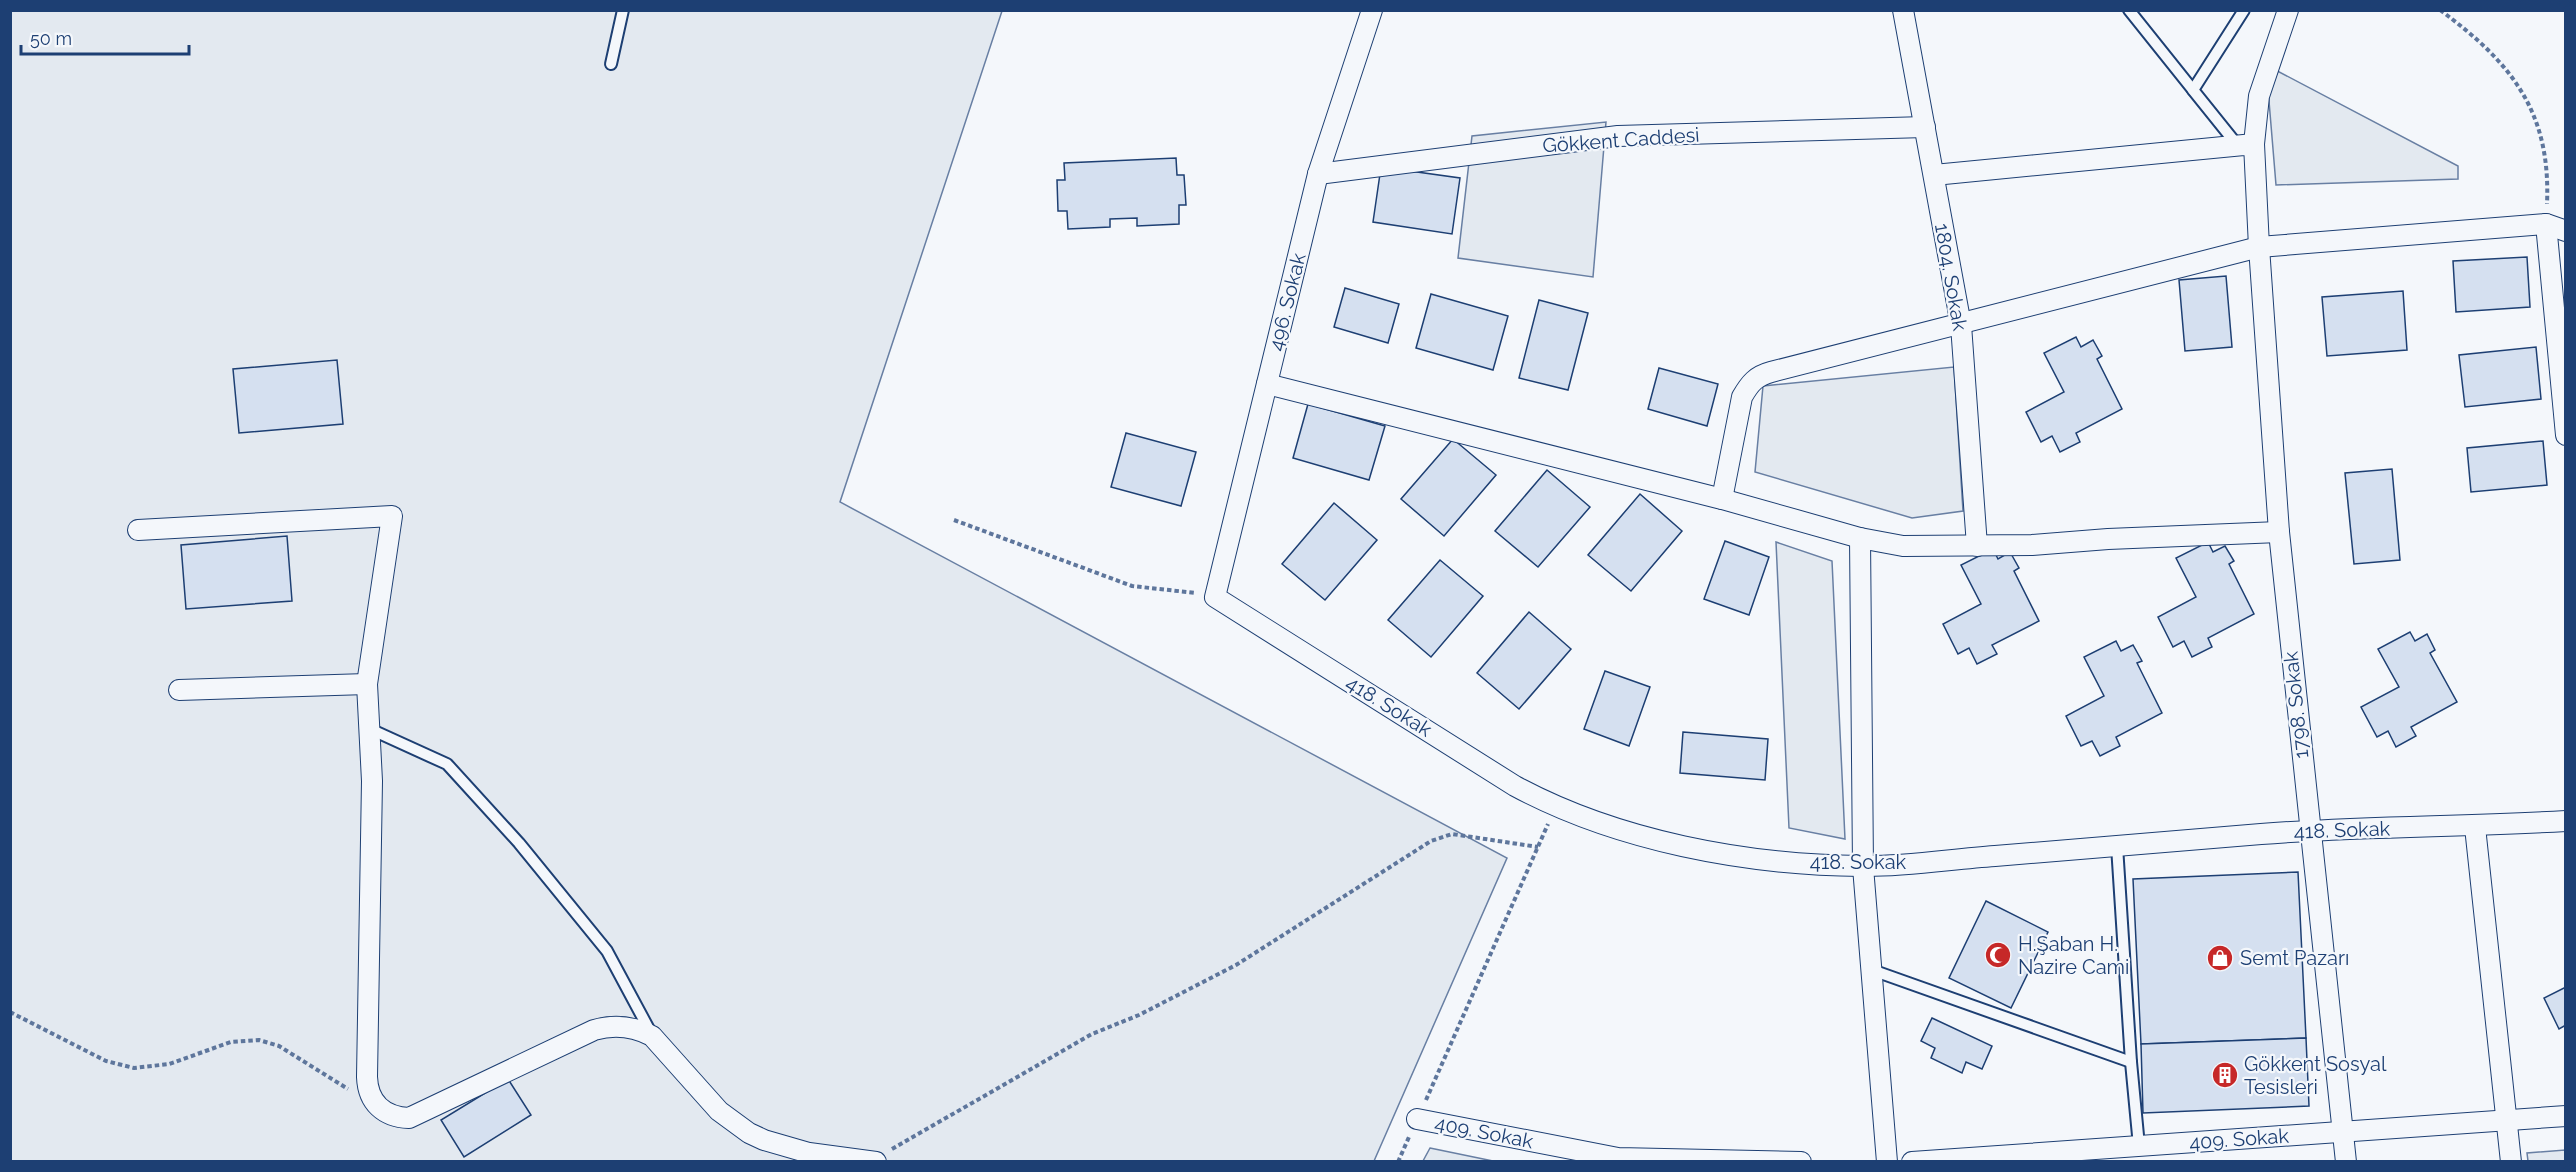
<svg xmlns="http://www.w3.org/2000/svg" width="2576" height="1172" font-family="Raleway,sans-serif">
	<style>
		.green { fill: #e3e9f0; stroke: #687fa3; stroke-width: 1.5 }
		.building { fill: #d5e0f0; stroke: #1d3f73; stroke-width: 1.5 }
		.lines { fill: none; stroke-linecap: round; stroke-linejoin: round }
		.service-casing { stroke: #1d3f73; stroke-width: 14 }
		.minor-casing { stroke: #1d3f73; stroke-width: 22 }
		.path { stroke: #5e769c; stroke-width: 4; stroke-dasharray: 4.5 3; stroke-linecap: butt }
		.service { stroke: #f4f7fb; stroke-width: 10 }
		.minor { stroke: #f4f7fb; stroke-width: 20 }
		.labels { text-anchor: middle; stroke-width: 4.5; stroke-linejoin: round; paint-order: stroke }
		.street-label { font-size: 20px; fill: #1d3f73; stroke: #f4f7fb }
		.poi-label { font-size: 20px; fill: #1d3f73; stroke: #f4f7fb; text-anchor: start }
	</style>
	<rect width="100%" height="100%" fill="#f4f7fb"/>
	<g class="green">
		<path d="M 10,11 L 1002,11 L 840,502 L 1507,858 L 1374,1161 L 11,1161 Z"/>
		<path d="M 2266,65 L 2458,166 L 2458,179 L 2276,185 Z"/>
		<path d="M 1606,122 L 1593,277 L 1458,258 L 1472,136 Z"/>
		<path d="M 1954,367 L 1963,511 L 1912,518 L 1755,472 L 1763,386 Z"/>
		<path d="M 1776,542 L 1832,561 L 1845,839 L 1789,828 Z"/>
		<path d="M 1430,1148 L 1493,1161 L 1423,1161 Z"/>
		<path d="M 2565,1150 L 2565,1161 L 2528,1161 L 2527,1153 Z"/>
	</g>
	<g class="building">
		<path d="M 1176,158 L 1177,175 L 1184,175 L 1186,205 L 1179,205 L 1179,224 L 1137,226 L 1137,218 L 1110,219 L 1110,227 L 1068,229 L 1067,211 L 1058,211 L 1057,180 L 1065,180 L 1064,163 Z"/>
		<path d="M 1381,167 L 1460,178 L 1452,234 L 1373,222 Z"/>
		<path d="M 2527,257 L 2530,307 L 2456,312 L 2453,261 Z"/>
		<path d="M 2226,276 L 2232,347 L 2185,351 L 2179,280 Z"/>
		<path d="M 1345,288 L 1399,304 L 1388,343 L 1334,327 Z"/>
		<path d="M 2403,291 L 2407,350 L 2327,356 L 2322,297 Z"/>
		<path d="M 1431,294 L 1508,316 L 1493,370 L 1416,348 Z"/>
		<path d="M 1539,300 L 1588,313 L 1568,390 L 1519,378 Z"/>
		<path d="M 2076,337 L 2081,347 L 2093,340 L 2102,356 L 2097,359 L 2122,409 L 2076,433 L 2080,442 L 2060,452 L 2052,436 L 2041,442 L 2026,412 L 2064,392 L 2044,353 Z"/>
		<path d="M 2536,347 L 2541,399 L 2465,407 L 2459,355 Z"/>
		<path d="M 337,360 L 343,424 L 239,433 L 233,369 Z"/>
		<path d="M 1659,368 L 1718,384 L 1707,426 L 1648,409 Z"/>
		<path d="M 1308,404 L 1385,426 L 1369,480 L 1293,458 Z"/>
		<path d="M 1126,433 L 1196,452 L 1181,506 L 1111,487 Z"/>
		<path d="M 1453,439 L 1496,475 L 1444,536 L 1401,499 Z"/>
		<path d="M 2543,441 L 2547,485 L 2471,492 L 2467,448 Z"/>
		<path d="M 2392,469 L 2400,560 L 2354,564 L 2345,473 Z"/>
		<path d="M 1547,470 L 1590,507 L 1538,567 L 1495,531 Z"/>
		<path d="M 1640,494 L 1682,531 L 1631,591 L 1588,555 Z"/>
		<path d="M 1334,503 L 1377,540 L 1325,600 L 1282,564 Z"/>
		<path d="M 287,536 L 292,601 L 186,609 L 181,545 Z"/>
		<path d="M 1725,541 L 1769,557 L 1749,615 L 1704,599 Z"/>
		<path d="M 2208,542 L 2213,552 L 2225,546 L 2234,561 L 2229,564 L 2254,614 L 2208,638 L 2212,647 L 2192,657 L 2184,641 L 2173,647 L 2158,617 L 2196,597 L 2176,558 Z"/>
		<path d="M 1993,549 L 1998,559 L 2010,552 L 2019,568 L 2014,571 L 2039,621 L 1992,645 L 1997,654 L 1977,664 L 1969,648 L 1958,654 L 1943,624 L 1981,604 L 1961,565 Z"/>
		<path d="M 1440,560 L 1483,596 L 1431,657 L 1388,620 Z"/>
		<path d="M 1529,612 L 1571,649 L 1519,709 L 1477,673 Z"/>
		<path d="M 2410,632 L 2415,641 L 2427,634 L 2435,650 L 2430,653 L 2457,702 L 2411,727 L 2416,736 L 2396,747 L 2388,731 L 2377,737 L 2361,707 L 2399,687 L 2378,649 Z"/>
		<path d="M 2116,641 L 2121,651 L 2133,645 L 2142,661 L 2137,663 L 2162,713 L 2116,737 L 2120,746 L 2100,756 L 2092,741 L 2081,746 L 2066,716 L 2104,696 L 2084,657 Z"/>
		<path d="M 1605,671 L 1650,687 L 1629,746 L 1584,729 Z"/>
		<path d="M 1683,732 L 1768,739 L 1765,780 L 1680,773 Z"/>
		<path d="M 2298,872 L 2306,1038 L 2141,1044 L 2133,879 Z"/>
		<path d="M 1986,901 L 2048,932 L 2011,1008 L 1949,978 Z"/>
		<path d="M 2566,987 L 2566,1025 L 2559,1029 L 2544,998 Z"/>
		<path d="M 1932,1018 L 1992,1046 L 1982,1069 L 1966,1062 L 1962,1073 L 1931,1058 L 1935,1048 L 1921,1041 Z"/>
		<path d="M 2306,1038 L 2309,1106 L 2143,1113 L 2141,1044 Z"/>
		<path d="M 508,1079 L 531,1115 L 464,1157 L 441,1120 Z"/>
	</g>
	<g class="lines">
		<g class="service-casing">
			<g id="service">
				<path d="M 2129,10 L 2193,90"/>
				<path d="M 611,64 L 623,10"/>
				<path d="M 2238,146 L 2193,90 L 2244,10"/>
				<path d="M 370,729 L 447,764 L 519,843 L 607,951 L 651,1033"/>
				<path d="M 2117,846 L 2131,1062 L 2139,1146"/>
				<path d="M 1872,970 L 2131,1062"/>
			</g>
		</g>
		<g class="minor-casing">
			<g id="minor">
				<path d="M 1372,10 L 1318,174 L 1215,597 L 1515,786 C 1617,841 1746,865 1861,866 C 1905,867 1951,859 1995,856 C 2083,848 2172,841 2261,834 C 2362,826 2464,827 2566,821"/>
				<path d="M 1903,10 L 1961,325 L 1977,546"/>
				<path d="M 2254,144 L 2259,96 L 2288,10"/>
				<path d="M 1318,174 L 1618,136 L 1925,127"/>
				<path d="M 1934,175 L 2254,144 L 2259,247 L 2279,532 L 2346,1162"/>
				<path d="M 2546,224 L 2566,435"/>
				<path d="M 1267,384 L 1722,499 L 1860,538 L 1903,546 L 2032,545 L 2108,539 L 2279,532"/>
				<path d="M 1722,499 L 1742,397 C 1750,383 1756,376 1771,372 L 2259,247 L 2546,224 L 2566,231"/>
				<path d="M 138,530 L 392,516 L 367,684 L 372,781 L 367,1077 C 368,1103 384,1117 409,1118 L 594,1030 C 615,1024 633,1026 652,1036 L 719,1111 L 749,1133 L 764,1140 L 809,1153 L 876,1162"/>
				<path d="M 1860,538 L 1863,867 L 1887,1162"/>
				<path d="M 179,690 L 367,684"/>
				<path d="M 2475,827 L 2511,1162"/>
				<path d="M 1417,1119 L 1618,1158 L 1801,1162"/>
				<path d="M 1912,1162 L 2566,1116"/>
			</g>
		</g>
		<g class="path">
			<path d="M 2440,10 C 2512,63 2551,112 2547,204"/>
			<path d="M 954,520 L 1132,586 L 1196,593"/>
			<path d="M 10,1012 L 106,1061 L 134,1068 L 169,1064 L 231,1042 L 259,1040 L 279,1046 L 348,1089"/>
			<path d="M 1426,1100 L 1548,824"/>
			<path d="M 892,1149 L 1092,1034 L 1139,1015 L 1236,965 L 1431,841 L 1452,834 L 1538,847"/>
			<path d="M 1398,1162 L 1409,1137"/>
		</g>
		<use href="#service" class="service"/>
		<use href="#minor" class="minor"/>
	</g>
	<defs>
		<g id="mosque-disc" transform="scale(1.35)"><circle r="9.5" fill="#c62828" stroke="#f4f7fb"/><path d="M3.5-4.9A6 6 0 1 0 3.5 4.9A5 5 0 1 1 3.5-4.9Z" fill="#fff"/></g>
		<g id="shop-disc" transform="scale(1.35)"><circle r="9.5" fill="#c62828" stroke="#f4f7fb"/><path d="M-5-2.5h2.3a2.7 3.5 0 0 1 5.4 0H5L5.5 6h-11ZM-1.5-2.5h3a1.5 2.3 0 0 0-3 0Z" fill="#fff"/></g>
		<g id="building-disc" transform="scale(1.35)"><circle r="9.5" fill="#c62828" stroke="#f4f7fb"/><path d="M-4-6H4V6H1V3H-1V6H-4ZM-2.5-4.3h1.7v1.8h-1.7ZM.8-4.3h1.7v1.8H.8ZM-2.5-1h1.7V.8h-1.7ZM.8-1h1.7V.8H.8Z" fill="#fff"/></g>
	</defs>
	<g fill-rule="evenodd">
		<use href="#mosque-disc" x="1998" y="955"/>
		<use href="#shop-disc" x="2220" y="958"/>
		<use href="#building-disc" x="2225" y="1075"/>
	</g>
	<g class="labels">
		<g class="street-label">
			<text transform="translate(1621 140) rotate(-4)" y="7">Gökkent Caddesi</text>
			<text transform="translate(1951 277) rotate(80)" y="7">1804. Sokak</text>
			<text transform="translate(1287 302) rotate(-76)" y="7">496. Sokak</text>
			<text transform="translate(2296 705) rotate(-96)" y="7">1798. Sokak</text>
			<text transform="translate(1389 706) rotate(32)" y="7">418. Sokak</text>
			<text transform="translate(2342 830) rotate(-2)" y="7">418. Sokak</text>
			<text x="1858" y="869">418. Sokak</text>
			<text transform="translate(1484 1132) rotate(11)" y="7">409. Sokak</text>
			<text transform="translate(2239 1139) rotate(-4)" y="7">409. Sokak</text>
		</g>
		<g class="poi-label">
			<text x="2018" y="951">H.Şaban H.<tspan x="2018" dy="23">Nazire Cami</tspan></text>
			<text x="2240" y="965">Semt Pazarı</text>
			<text x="2244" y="1071">Gökkent Sosyal<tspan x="2244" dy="23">Tesisleri</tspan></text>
		</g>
	</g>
	<rect width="2576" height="1172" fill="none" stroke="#1d3f73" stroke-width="24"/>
	<path d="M21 45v9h168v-9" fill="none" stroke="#1d3f73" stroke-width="3"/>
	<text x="30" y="45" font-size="18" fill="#1d3f73" stroke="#f4f7fb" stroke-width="4.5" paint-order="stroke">50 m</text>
</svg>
